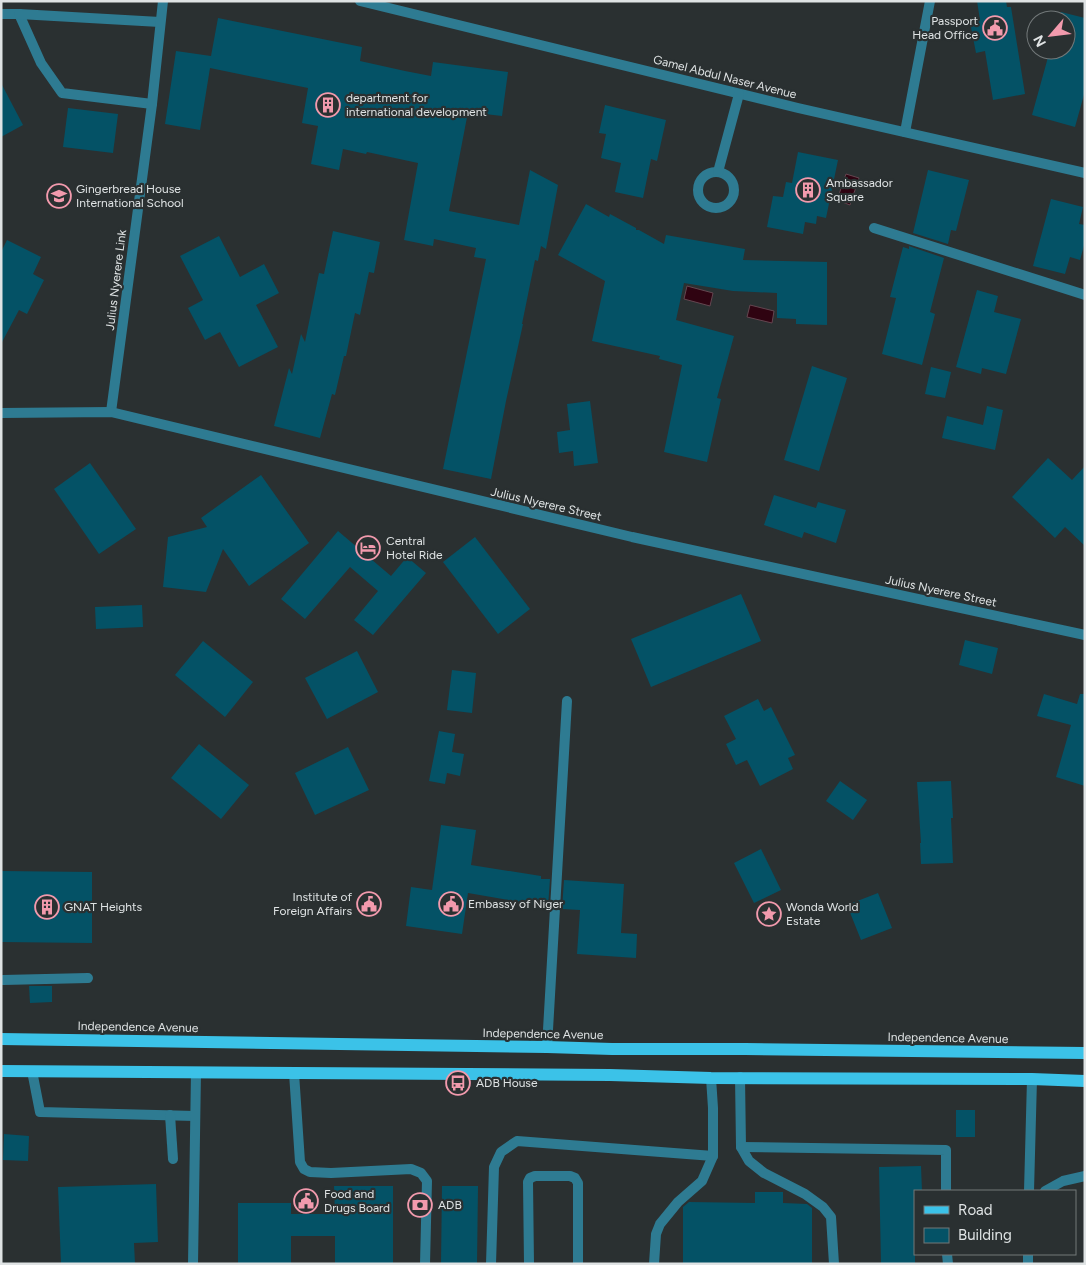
<svg xmlns="http://www.w3.org/2000/svg" width="1086" height="1265" font-family="Figtree,sans-serif">
	<style>
		.water { fill: #2f0311; stroke: #644650 }
		.building { fill: #045266 }
		.lines { fill: none; stroke-linecap: round; stroke-linejoin: round }
		.lane { stroke: #2e7b92; stroke-width: 10 }
		.street { stroke: #2e7b92; stroke-width: 10 }
		.primary { stroke: #3bc2e8; stroke-width: 12 }
		.labels { text-anchor: middle; stroke-width: 4.5; stroke-linejoin: round; paint-order: stroke }
		.poi-label { font-size: 12px; fill: #dfe3e4; stroke: #2a3031; text-anchor: start }
		.street-label { font-size: 12px; fill: #dfe3e4; stroke: #2a3031 }
	</style>
	<rect width="100%" height="100%" fill="#2a3031"/>
	<g class="water">
		<path d="M 846,174 L 859,178 L 850,205 L 837,200 Z"/>
		<path d="M 687,286 L 713,293 L 710,306 L 684,299 Z"/>
		<path d="M 750,305 L 774,311 L 772,323 L 747,317 Z"/>
	</g>
	<g class="building">
		<path d="M 977,1 L 1006,1 L 1007,7 L 1011,7 L 1025,94 L 993,100 L 985,51 L 976,53 L 970,22 L 980,20 Z"/>
		<path d="M 1061,12 L 1085,18 L 1085,91 L 1075,127 L 1032,115 L 1050,50 L 1066,50 L 1066,20 L 1058,20 Z"/>
		<path d="M 218,18 L 362,47 L 360,61 L 405,71 L 431,76 L 433,62 L 508,72 L 502,116 L 468,112 L 449,211 L 519,225 L 530,170 L 558,185 L 546,249 L 541,246 L 538,261 L 535,260 L 522,324 L 523,324 L 506,401 L 491,479 L 443,469 L 486,259 L 474,257 L 476,248 L 434,239 L 433,246 L 404,240 L 418,163 L 367,152 L 366,154 L 343,149 L 339,170 L 311,164 L 318,126 L 302,123 L 308,88 L 210,68 L 200,130 L 165,124 L 176,51 L 211,56 Z"/>
		<path d="M 1,83 L 23,125 L 1,137 Z"/>
		<path d="M 605,105 L 666,120 L 657,161 L 651,159 L 643,198 L 615,192 L 621,163 L 601,158 L 606,134 L 599,133 Z"/>
		<path d="M 68,108 L 118,114 L 113,153 L 63,147 Z"/>
		<path d="M 798,152 L 838,160 L 826,218 L 817,216 L 816,224 L 805,222 L 803,234 L 767,227 L 773,196 L 783,197 L 786,182 L 792,183 Z"/>
		<path d="M 928,170 L 969,180 L 956,231 L 951,230 L 948,244 L 913,233 Z"/>
		<path d="M 1051,199 L 1083,207 L 1079,224 L 1085,225 L 1085,242 L 1080,260 L 1070,257 L 1065,274 L 1033,266 Z"/>
		<path d="M 586,204 L 609,217 L 610,214 L 636,228 L 636,230 L 639,230 L 664,244 L 666,235 L 745,249 L 743,260 L 827,262 L 827,325 L 796,324 L 796,319 L 777,318 L 777,293 L 733,291 L 684,283 L 676,320 L 734,336 L 717,398 L 721,399 L 707,462 L 664,452 L 682,365 L 659,359 L 660,356 L 592,341 L 605,281 L 558,255 Z"/>
		<path d="M 333,231 L 380,242 L 374,273 L 369,272 L 360,315 L 355,313 L 346,356 L 344,356 L 335,395 L 332,394 L 320,438 L 274,426 L 289,368 L 292,374 L 301,334 L 305,342 L 319,273 L 324,274 Z"/>
		<path d="M 219,236 L 240,277 L 264,264 L 279,293 L 256,305 L 278,347 L 239,367 L 220,332 L 205,340 L 188,308 L 203,300 L 180,256 Z"/>
		<path d="M 7,240 L 41,257 L 33,274 L 44,280 L 27,314 L 19,310 L 1,344 L 1,252 Z"/>
		<path d="M 909,246 L 944,258 L 930,312 L 935,314 L 922,365 L 882,354 L 896,298 L 890,297 L 903,247 L 909,249 Z"/>
		<path d="M 977,290 L 998,296 L 994,312 L 1021,319 L 1006,374 L 982,368 L 981,374 L 956,367 Z"/>
		<path d="M 812,366 L 847,378 L 819,471 L 784,460 Z"/>
		<path d="M 931,367 L 951,372 L 945,398 L 925,394 Z"/>
		<path d="M 590,401 L 598,463 L 574,466 L 573,451 L 559,453 L 557,432 L 570,430 L 567,404 Z"/>
		<path d="M 987,406 L 1003,410 L 995,450 L 942,438 L 947,416 L 983,425 Z"/>
		<path d="M 1048,458 L 1072,480 L 1085,466 L 1085,546 L 1065,527 L 1055,538 L 1012,497 Z"/>
		<path d="M 90,463 L 136,529 L 99,554 L 54,489 Z"/>
		<path d="M 261,475 L 309,543 L 249,586 L 223,549 L 206,592 L 163,587 L 168,537 L 207,527 L 201,518 Z"/>
		<path d="M 774,495 L 816,508 L 818,502 L 846,510 L 836,543 L 804,532 L 802,538 L 764,525 Z"/>
		<path d="M 338,531 L 391,576 L 407,557 L 426,573 L 373,635 L 354,620 L 378,591 L 350,567 L 305,619 L 281,599 Z"/>
		<path d="M 475,537 L 530,609 L 498,634 L 443,562 Z"/>
		<path d="M 741,594 L 761,641 L 651,687 L 631,639 Z"/>
		<path d="M 142,605 L 143,627 L 96,629 L 95,607 Z"/>
		<path d="M 965,640 L 998,648 L 992,674 L 959,665 Z"/>
		<path d="M 203,641 L 253,682 L 225,717 L 175,675 Z"/>
		<path d="M 357,651 L 378,692 L 327,719 L 305,678 Z"/>
		<path d="M 452,670 L 476,673 L 472,713 L 447,710 Z"/>
		<path d="M 1044,694 L 1077,704 L 1080,694 L 1085,694 L 1085,786 L 1056,777 L 1071,725 L 1037,716 Z"/>
		<path d="M 758,699 L 764,711 L 771,707 L 795,755 L 788,758 L 793,769 L 760,786 L 747,760 L 736,765 L 726,744 L 736,739 L 724,716 Z"/>
		<path d="M 439,731 L 455,734 L 452,752 L 464,754 L 460,776 L 447,773 L 445,784 L 429,781 Z"/>
		<path d="M 199,744 L 249,785 L 221,819 L 171,778 Z"/>
		<path d="M 348,747 L 369,790 L 315,815 L 295,773 Z"/>
		<path d="M 840,781 L 867,800 L 853,820 L 826,801 Z"/>
		<path d="M 951,781 L 953,818 L 951,818 L 953,863 L 921,864 L 920,843 L 921,843 L 917,782 Z"/>
		<path d="M 441,825 L 476,830 L 471,865 L 541,876 L 541,879 L 550,879 L 548,907 L 468,893 L 462,934 L 406,926 L 411,887 L 432,890 Z"/>
		<path d="M 761,849 L 781,890 L 754,903 L 734,863 Z"/>
		<path d="M 1,871 L 92,872 L 92,943 L 1,942 Z"/>
		<path d="M 564,880 L 624,884 L 621,933 L 637,934 L 636,958 L 577,954 L 580,910 L 562,909 Z"/>
		<path d="M 878,893 L 892,928 L 861,940 L 847,905 Z"/>
		<path d="M 29,986 L 52,986 L 52,1002 L 30,1003 Z"/>
		<rect x="956" y="1110" width="19" height="27"/>
		<path d="M 4,1134 L 29,1136 L 28,1161 L 3,1160 Z"/>
		<path d="M 921,1166 L 922,1191 L 915,1191 L 915,1264 L 881,1264 L 879,1167 Z"/>
		<path d="M 156,1184 L 158,1242 L 134,1243 L 135,1264 L 61,1264 L 58,1187 Z"/>
		<path d="M 334,1186 L 393,1186 L 393,1264 L 335,1264 L 335,1236 L 291,1236 L 291,1264 L 238,1264 L 238,1203 L 291,1203 L 291,1214 L 335,1214 Z"/>
		<path d="M 442,1186 L 478,1186 L 477,1264 L 441,1264 Z"/>
		<path d="M 755,1192 L 783,1192 L 783,1203 L 807,1204 L 812,1208 L 812,1264 L 683,1264 L 683,1207 L 689,1202 L 755,1203 Z"/>
	</g>
	<g class="lines">
		<g class="lane">
			<path d="M 1,14 L 19,14 L 41,63 L 62,93 L 152,104"/>
			<path d="M 19,14 L 160,22"/>
			<path d="M 905,132 L 930,1"/>
			<path d="M 874,228 L 1085,295"/>
			<path d="M 3,980 L 88,978"/>
			<path d="M 547,1047 L 567,701"/>
			<path d="M 32,1071 L 40,1112 L 195,1116"/>
			<path d="M 294,1073 L 300,1162 L 304,1169 L 310,1172 L 331,1173 L 411,1169 L 421,1173 L 427,1181 L 425,1264"/>
			<path d="M 740,1077 L 741,1147 L 749,1161 L 764,1173 L 805,1194 L 823,1207 L 831,1217 L 834,1264"/>
			<path d="M 170,1115 L 173,1159"/>
			<path d="M 741,1147 L 946,1150 L 946,1191"/>
			<path d="M 1029,1191 L 1032,1079"/>
			<path d="M 1045,1191 L 1063,1181 L 1085,1176"/>
			<path d="M 947,1254 L 948,1264"/>
			<path d="M 1028,1254 L 1028,1264"/>
			<path d="M 193,1264 L 196,1072"/>
			<path d="M 491,1264 L 494,1167 L 501,1152 L 517,1141 L 713,1156"/>
			<path d="M 529,1264 L 528,1182 L 530,1178 L 535,1176 L 570,1176 L 575,1178 L 578,1183 L 578,1264"/>
			<path d="M 654,1264 L 656,1234 L 660,1224 L 678,1202 L 702,1181 L 713,1156 L 713,1108 L 711,1078"/>
		</g>
		<g class="street">
			<path d="M 360,1 L 798,108 L 1085,173"/>
			<circle cx="716" cy="190" r="18"/>
			<path d="M 718,172 L 739,94"/>
			<path d="M 111,412 L 152,104 L 163,1"/>
			<path d="M 1,413 L 111,412 L 632,537 L 1085,635"/>
		</g>
		<g class="primary">
			<path d="M 1,1039 L 547,1047 L 612,1049 L 745,1049 L 1085,1053"/>
			<path d="M 1,1071 L 610,1075 L 711,1078 L 1032,1079 L 1085,1081"/>
		</g>
	</g>
	<defs>
		<g id="civic-ring" transform="scale(1.25)"><circle r="9.5" fill="#2a3031" stroke="#f29aad" stroke-width="1.5"/><path d="M-.6-6.5H3V-4.5H.6V-3L4-1V1h2V6H-6V1h2V-1L-.6-3ZM-1.2 2.5V6h2.4V2.5Z" fill="#f29aad"/></g>
		<g id="building-ring" transform="scale(1.25)"><circle r="9.5" fill="#2a3031" stroke="#f29aad" stroke-width="1.5"/><path d="M-4-6H4V6H1V3H-1V6H-4ZM-2.5-4.3h1.7v1.8h-1.7ZM.8-4.3h1.7v1.8H.8ZM-2.5-1h1.7V.8h-1.7ZM.8-1h1.7V.8H.8Z" fill="#f29aad"/></g>
		<g id="school-ring" transform="scale(1.25)"><circle r="9.5" fill="#2a3031" stroke="#f29aad" stroke-width="1.5"/><path d="M0-5L7-2L0 1L-7-2ZM-4 1L0 2.5L4 1V4Q0 6-4 4Z" fill="#f29aad"/></g>
		<g id="hotel-ring" transform="scale(1.25)"><circle r="9.5" fill="#2a3031" stroke="#f29aad" stroke-width="1.5"/><path d="M-6-4.5h1.5V1H6V5H4.5V3h-9V5H-6ZM-4 0a1.8 1.8 0 1 1 3.6 0ZM.5 0V-2.5h3Q6-2.5 6 0Z" fill="#f29aad"/></g>
		<g id="sight-ring" transform="scale(1.25)"><circle r="9.5" fill="#2a3031" stroke="#f29aad" stroke-width="1.5"/><path d="M0-6L1.8-2.2L6-1.7L2.9 1.2L3.7 5.4L0 3.3L-3.7 5.4L-2.9 1.2L-6-1.7L-1.8-2.2Z" fill="#f29aad"/></g>
		<g id="bus-ring" transform="scale(1.25)"><circle r="9.5" fill="#2a3031" stroke="#f29aad" stroke-width="1.5"/><path d="M-5-6H5V4H4V6H2V4H-2V6H-4V4H-5ZM-3.5-4V0h7V-4ZM-3.5 1.2v1.5H-2V1.2ZM2 1.2v1.5H3.5V1.2Z" fill="#f29aad"/></g>
		<g id="bank-ring" transform="scale(1.25)"><circle r="9.5" fill="#2a3031" stroke="#f29aad" stroke-width="1.5"/><path d="M-6-4H6V4H-6ZM0-2.3a2.3 2.3 0 1 0 0 4.6a2.3 2.3 0 1 0 0-4.6Z" fill="#f29aad"/></g>
	</defs>
	<g fill-rule="evenodd">
		<use href="#civic-ring" x="995" y="28"/>
		<use href="#building-ring" x="328" y="105"/>
		<use href="#building-ring" x="808" y="190"/>
		<use href="#school-ring" x="59" y="196"/>
		<use href="#hotel-ring" x="368" y="548"/>
		<use href="#civic-ring" x="369" y="904"/>
		<use href="#civic-ring" x="451" y="904"/>
		<use href="#building-ring" x="47" y="907"/>
		<use href="#sight-ring" x="769" y="914"/>
		<use href="#bus-ring" x="458" y="1083"/>
		<use href="#civic-ring" x="306" y="1201"/>
		<use href="#bank-ring" x="420" y="1205"/>
	</g>
	<g class="labels">
		<g class="poi-label">
			<text x="978" y="25" text-anchor="end">Passport<tspan x="978" dy="14">Head Office</tspan></text>
			<text x="346" y="102">department for<tspan x="346" dy="14">international development</tspan></text>
			<text x="826" y="187">Ambassador<tspan x="826" dy="14">Square</tspan></text>
			<text x="76" y="193">Gingerbread House<tspan x="76" dy="14">International School</tspan></text>
			<text x="386" y="545">Central<tspan x="386" dy="14">Hotel Ride</tspan></text>
			<text x="352" y="901" text-anchor="end">Institute of<tspan x="352" dy="14">Foreign Affairs</tspan></text>
			<text x="468" y="908">Embassy of Niger</text>
			<text x="64" y="911">GNAT Heights</text>
			<text x="786" y="911">Wonda World<tspan x="786" dy="14">Estate</tspan></text>
			<text x="476" y="1087">ADB House</text>
			<text x="324" y="1198">Food and<tspan x="324" dy="14">Drugs Board</tspan></text>
			<text x="438" y="1209">ADB</text>
		</g>
		<g class="street-label">
			<text transform="translate(725 77) rotate(14)" y="4">Gamel Abdul Naser Avenue</text>
			<text transform="translate(116 280) rotate(-83)" y="4">Julius Nyerere Link</text>
			<text transform="translate(546 504) rotate(13)" y="4">Julius Nyerere Street</text>
			<text transform="translate(941 591) rotate(12)" y="4">Julius Nyerere Street</text>
			<text transform="translate(138 1027) rotate(1)" y="4">Independence Avenue</text>
			<text transform="translate(543 1034) rotate(1)" y="4">Independence Avenue</text>
			<text transform="translate(948 1038) rotate(1)" y="4">Independence Avenue</text>
		</g>
	</g>
	<rect width="1086" height="1265" fill="none" stroke="#dfe3e4" stroke-width="5"/>
	<rect x="914" y="1190" width="162" height="65" fill="#2a3031" stroke="#727879"/>
	<rect x="924" y="1206" width="25" height="8" fill="#3bc2e8" stroke="#727879"/>
	<text x="958" y="1215" font-size="15" fill="#dfe3e4">Road</text>
	<rect x="924" y="1228" width="25" height="15" fill="#045266" stroke="#727879"/>
	<text x="958" y="1240" font-size="15" fill="#dfe3e4">Building</text>
	<g transform="translate(1051 35) rotate(242)"><circle r="24" fill="#2a3031" stroke="#727879"/>
	<path d="M0-4L9 19L0 12L-9 19Z" fill="#f29aad"/>
	<text y="-8" font-size="14" font-weight="bold" text-anchor="middle" fill="#dfe3e4">N</text>
	</g>
</svg>
